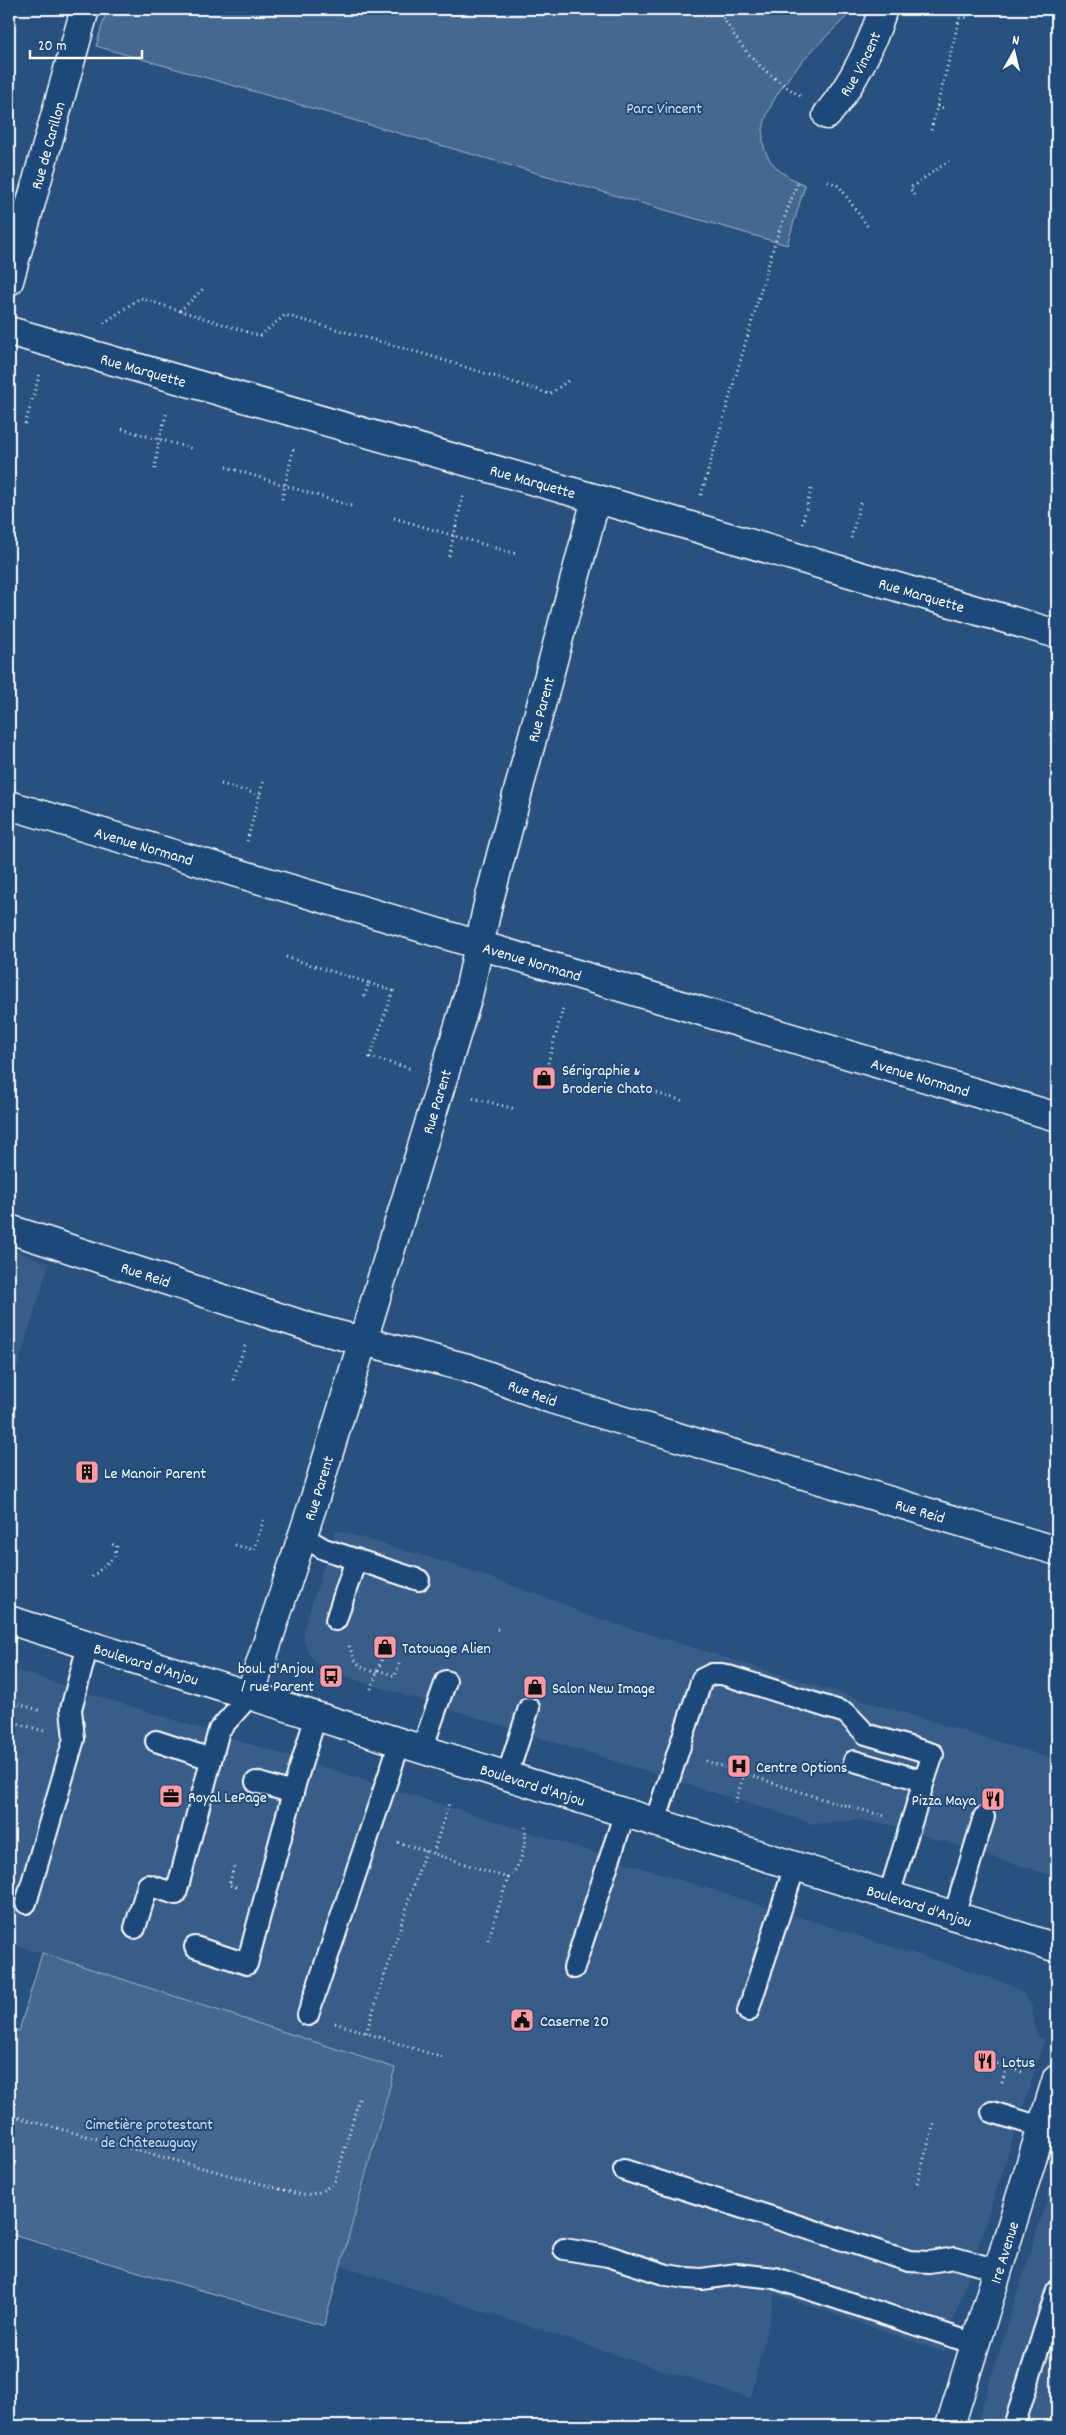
<svg xmlns="http://www.w3.org/2000/svg" width="1066" height="2435" font-family="Dekko,sans-serif">
	<style>
		.built { fill: #375d88 }
		.green { fill: #446890; stroke: #a2b4c8 }
		.lines { fill: none; stroke-linecap: round; stroke-linejoin: round }
		.lane-casing { stroke: #fff; stroke-width: 24 }
		.street-casing { stroke: #fff; stroke-width: 31 }
		.secondary-casing { stroke: #fff; stroke-width: 31 }
		.path { stroke: #fff; stroke-width: 3; stroke-dasharray: 1 4; stroke-linecap: butt }
		.lane { stroke: #1f4a7a; stroke-width: 20 }
		.street { stroke: #1f4a7a; stroke-width: 28 }
		.secondary { stroke: #1f4a7a; stroke-width: 28 }
		.labels { text-anchor: middle; stroke-width: 4; stroke-linejoin: round; paint-order: stroke }
		.street-label { font-size: 16px; fill: #fff; stroke: #1f4a7a }
		.park-label { font-size: 16px; fill: #dae1e9; stroke: #1f4a7a }
		.poi-label { font-size: 16px; fill: #fff; stroke: #1f4a7a; text-anchor: start }
	</style>
	<rect width="100%" height="100%" fill="#28517f"/>
	<filter id="ink" filterUnits="userSpaceOnUse"><feTurbulence type="fractalNoise" baseFrequency=".02" numOctaves="2"/><feDisplacementMap in="SourceGraphic" scale="10" xChannelSelector="R" yChannelSelector="G"/><feConvolveMatrix kernelMatrix="1 2 1 2 8 2 1 2 1" color-interpolation-filters="sRGB"/></filter>
	<g filter="url(#ink)">
		<g class="built">
			<path d="M 9,1249 L 49,1263 L 9,1396 Z"/>
			<path d="M 335,1530 L 455,1565 L 559,1602 L 581,1613 L 1057,1760 L 1057,1877 L 891,1825 L 858,1820 L 814,1824 L 325,1670 L 315,1662 L 308,1653 L 304,1640 L 304,1629 Z"/>
			<path d="M 9,1668 L 992,1978 L 1011,1985 L 1023,1993 L 1032,2007 L 1037,2037 L 1045,2039 L 944,2352 L 775,2294 L 751,2399 L 341,2265 L 395,2069 L 9,1943 Z"/>
			<path d="M 1057,2166 L 1057,2426 L 976,2426 Z"/>
		</g>
		<g class="green">
			<path d="M 107,9 L 855,9 C 812,50 703,144 805,185 L 787,245 L 96,46 Z"/>
			<path d="M 42,1953 L 395,2068 L 324,2326 L 9,2234 L 9,2028 L 19,2031 Z"/>
		</g>
		<g class="lines">
			<g class="lane-casing">
				<g id="lane">
					<path d="M 302,1536 L 324,1549 L 419,1580"/>
					<path d="M 336,1620 L 356,1559"/>
					<path d="M 156,1741 L 211,1759"/>
					<path d="M 422,1749 L 446,1681"/>
					<path d="M 854,1761 L 924,1781 L 889,1895"/>
					<path d="M 507,1776 L 529,1708"/>
					<path d="M 256,1782 L 293,1793"/>
					<path d="M 655,1822 L 702,1679 L 712,1674 L 722,1674 L 846,1713 L 866,1734 L 933,1754 L 924,1781"/>
					<path d="M 26,1903 L 74,1739 L 71,1709 L 88,1645"/>
					<path d="M 954,1915 L 984,1817"/>
					<path d="M 135,1928 L 148,1885 L 176,1894 L 219,1730 L 250,1695"/>
					<path d="M 195,1947 L 247,1964 L 296,1781 L 316,1716"/>
					<path d="M 574,1968 L 625,1812"/>
					<path d="M 748,2011 L 795,1866"/>
					<path d="M 308,2015 L 400,1742"/>
					<path d="M 992,2112 L 1057,2132"/>
					<path d="M 624,2170 L 909,2261 L 929,2262 L 955,2258 L 998,2270"/>
					<path d="M 564,2249 L 608,2256 L 667,2275 L 686,2278 L 702,2279 L 737,2274 L 775,2278 L 975,2344"/>
					<path d="M 1014,2426 L 1057,2290"/>
				</g>
			</g>
			<g class="street-casing">
				<g id="street">
					<path id="s1" d="M 827,115 C 853,83 871,48 883,9"/>
					<path id="s2" d="M 9,281 L 85,9"/>
					<path id="s3" d="M 9,331 L 636,510 L 1057,634"/>
					<path id="s4" d="M 9,805 L 1057,1117"/>
					<path id="s5" d="M 9,1229 L 312,1328 L 468,1368 L 551,1399 L 1057,1551"/>
					<path id="s6" d="M 250,1695 L 314,1501 L 468,996 L 488,904 L 596,499"/>
					<path id="s7" d="M 950,2426 L 1057,2078"/>
				</g>
			</g>
			<g class="secondary-casing">
				<g id="secondary">
					<path id="s8" d="M 9,1620 L 1057,1948"/>
				</g>
			</g>
			<g class="path">
				<path d="M 718,9 C 743,53 758,68 800,96"/>
				<path d="M 961,15 L 969,19"/>
				<path d="M 937,106 L 944,108"/>
				<path d="M 931,130 L 962,9"/>
				<path d="M 828,181 L 839,186 L 868,227"/>
				<path d="M 914,195 L 910,188 L 949,161"/>
				<path d="M 180,311 L 205,287"/>
				<path d="M 104,323 L 140,298 L 260,336 L 285,315 L 424,354 L 550,394 L 569,380"/>
				<path d="M 25,424 L 40,373"/>
				<path d="M 122,429 L 194,449"/>
				<path d="M 226,467 L 351,506"/>
				<path d="M 155,469 L 159,439 L 167,412"/>
				<path d="M 701,495 L 775,242 L 798,182"/>
				<path d="M 282,499 L 294,446"/>
				<path d="M 394,518 L 516,554"/>
				<path d="M 802,524 L 812,486"/>
				<path d="M 851,538 L 861,500"/>
				<path d="M 449,556 L 463,496"/>
				<path d="M 221,784 L 260,795"/>
				<path d="M 247,841 L 264,779"/>
				<path d="M 286,957 L 369,983 L 363,999"/>
				<path d="M 369,983 L 393,991 L 370,1057 L 412,1069"/>
				<path d="M 548,1063 L 564,1005"/>
				<path d="M 623,1084 L 684,1101"/>
				<path d="M 473,1098 L 515,1109"/>
				<path d="M 233,1380 L 246,1343"/>
				<path d="M 235,1545 L 254,1550 L 264,1518"/>
				<path d="M 92,1577 L 114,1557 L 117,1546 L 112,1544"/>
				<path d="M 497,1629 L 501,1630"/>
				<path d="M 349,1646 C 356,1664 358,1668 377,1672"/>
				<path d="M 378,1670 L 395,1676 L 400,1661"/>
				<path d="M 371,1689 L 383,1655"/>
				<path d="M 9,1701 L 42,1711"/>
				<path d="M 9,1721 L 44,1731"/>
				<path d="M 706,1761 L 819,1798 L 884,1816"/>
				<path d="M 735,1803 L 744,1774"/>
				<path d="M 398,1842 L 508,1878 L 488,1940"/>
				<path d="M 425,1851 L 366,2033 L 443,2058"/>
				<path d="M 433,1853 L 449,1803"/>
				<path d="M 234,1867 L 229,1885 L 237,1887"/>
				<path d="M 508,1878 C 521,1868 527,1842 525,1827"/>
				<path d="M 1057,1882 L 1057,1881"/>
				<path d="M 335,2023 L 366,2033"/>
				<path d="M 997,2064 L 1025,2073"/>
				<path d="M 1002,2083 L 1007,2067"/>
				<path d="M 9,2115 L 302,2195 C 316,2194 327,2191 336,2179 L 359,2099"/>
				<path d="M 917,2183 L 934,2124"/>
			</g>
			<use href="#lane" class="lane"/>
			<use href="#street" class="street"/>
			<use href="#secondary" class="secondary"/>
		</g>
	</g>
	<defs>
		<g id="shop-square" transform="scale(1.25)"><rect x="-9" y="-9" width="18" height="18" rx="4" fill="#ff9aa2" stroke="#1f4a7a"/><path d="M-5-2.5h2.3a2.7 3.5 0 0 1 5.4 0H5L5.5 6h-11ZM-1.5-2.5h3a1.5 2.3 0 0 0-3 0Z" fill="#111"/></g>
		<g id="building-square" transform="scale(1.25)"><rect x="-9" y="-9" width="18" height="18" rx="4" fill="#ff9aa2" stroke="#1f4a7a"/><path d="M-4-6H4V6H1V3H-1V6H-4ZM-2.5-4.3h1.7v1.8h-1.7ZM.8-4.3h1.7v1.8H.8ZM-2.5-1h1.7V.8h-1.7ZM.8-1h1.7V.8H.8Z" fill="#111"/></g>
		<g id="bus-square" transform="scale(1.25)"><rect x="-9" y="-9" width="18" height="18" rx="4" fill="#ff9aa2" stroke="#1f4a7a"/><path d="M-5-6H5V4H4V6H2V4H-2V6H-4V4H-5ZM-3.5-4V0h7V-4ZM-3.5 1.2v1.5H-2V1.2ZM2 1.2v1.5H3.5V1.2Z" fill="#111"/></g>
		<g id="hospital-square" transform="scale(1.25)"><rect x="-9" y="-9" width="18" height="18" rx="4" fill="#ff9aa2" stroke="#1f4a7a"/><path d="M-5-5h3v3.5h4V-5h3V5h-3V1.5h-4V5h-3Z" fill="#111"/></g>
		<g id="office-square" transform="scale(1.25)"><rect x="-9" y="-9" width="18" height="18" rx="4" fill="#ff9aa2" stroke="#1f4a7a"/><path d="M-6-3h4V-5.5h4V-3h4V5H-6ZM-1-4.5V-3h2v-1.5ZM-6 0V1H6V0Z" fill="#111"/></g>
		<g id="restaurant-square" transform="scale(1.25)"><rect x="-9" y="-9" width="18" height="18" rx="4" fill="#ff9aa2" stroke="#1f4a7a"/><path d="M-5-6h1v4h1v-4h1v4h1v-4h1v5L-1.5 .5V6h-2V.5L-5-1ZM5-6V6H3V1.5H1.5Q1.5-4 5-6Z" fill="#111"/></g>
		<g id="civic-square" transform="scale(1.25)"><rect x="-9" y="-9" width="18" height="18" rx="4" fill="#ff9aa2" stroke="#1f4a7a"/><path d="M-.6-6.5H3V-4.5H.6V-3L4-1V1h2V6H-6V1h2V-1L-.6-3ZM-1.2 2.5V6h2.4V2.5Z" fill="#111"/></g>
	</defs>
	<g fill-rule="evenodd">
		<use href="#shop-square" x="544" y="1078"/>
		<use href="#building-square" x="87" y="1472"/>
		<use href="#shop-square" x="385" y="1647"/>
		<use href="#bus-square" x="331" y="1676"/>
		<use href="#shop-square" x="535" y="1687"/>
		<use href="#hospital-square" x="739" y="1766"/>
		<use href="#office-square" x="171" y="1796"/>
		<use href="#restaurant-square" x="993" y="1799"/>
		<use href="#civic-square" x="522" y="2020"/>
		<use href="#restaurant-square" x="985" y="2061"/>
	</g>
	<g class="labels">
		<g class="street-label">
			<text dy="6" stroke="none"><textPath href="#s1" startOffset="61">Rue Vincent</textPath></text>
			<text dy="6" stroke="none"><textPath href="#s2" startOffset="141">Rue de Carillon</textPath></text>
			<text dy="6" stroke="none"><textPath href="#s3" startOffset="140">Rue Marquette</textPath></text>
			<text dy="6" stroke="none"><textPath href="#s3" startOffset="545">Rue Marquette</textPath></text>
			<text dy="6" stroke="none"><textPath href="#s3" startOffset="950">Rue Marquette</textPath></text>
			<text dy="6" stroke="none"><textPath href="#s6" startOffset="1028">Rue Parent</textPath></text>
			<text dy="6" stroke="none"><textPath href="#s4" startOffset="141">Avenue Normand</textPath></text>
			<text dy="6" stroke="none"><textPath href="#s4" startOffset="546">Avenue Normand</textPath></text>
			<text dy="6" stroke="none"><textPath href="#s4" startOffset="951">Avenue Normand</textPath></text>
			<text dy="6" stroke="none"><textPath href="#s6" startOffset="622">Rue Parent</textPath></text>
			<text dy="6" stroke="none"><textPath href="#s5" startOffset="144">Rue Reid</textPath></text>
			<text dy="6" stroke="none"><textPath href="#s5" startOffset="549">Rue Reid</textPath></text>
			<text dy="6" stroke="none"><textPath href="#s6" startOffset="218">Rue Parent</textPath></text>
			<text dy="6" stroke="none"><textPath href="#s5" startOffset="954">Rue Reid</textPath></text>
			<text dy="6" stroke="none"><textPath href="#s8" startOffset="144">Boulevard d'Anjou</textPath></text>
			<text dy="6" stroke="none"><textPath href="#s8" startOffset="549">Boulevard d'Anjou</textPath></text>
			<text dy="6" stroke="none"><textPath href="#s8" startOffset="954">Boulevard d'Anjou</textPath></text>
			<text dy="6" stroke="none"><textPath href="#s7" startOffset="182">1re Avenue</textPath></text>
		</g>
		<g class="park-label">
			<text x="664" y="113">Parc Vincent</text>
			<text x="149" y="2129">Cimetière protestant<tspan x="149" dy="18">de Châteauguay</tspan></text>
		</g>
		<g class="poi-label">
			<text x="562" y="1075">Sérigraphie &amp;<tspan x="562" dy="18">Broderie Chato</tspan></text>
			<text x="104" y="1478">Le Manoir Parent</text>
			<text x="402" y="1653">Tatouage Alien</text>
			<text x="314" y="1673" text-anchor="end">boul. d'Anjou<tspan x="314" dy="18">/ rue Parent</tspan></text>
			<text x="552" y="1693">Salon New Image</text>
			<text x="756" y="1772">Centre Options</text>
			<text x="188" y="1802">Royal LePage</text>
			<text x="976" y="1805" text-anchor="end">Pizza Maya</text>
			<text x="540" y="2026">Caserne 20</text>
			<text x="1002" y="2067">Lotus</text>
		</g>
	</g>
	<rect width="1066" height="2435" fill="none" stroke="#1f4a7a" stroke-width="30"/>
	<rect x="15" y="15" width="1036" height="2405" fill="none" stroke="#fff" stroke-width="2" filter="url(#ink)"/>
	<g transform="translate(1014 52) rotate(8)" stroke="#1f4a7a" stroke-width="4" paint-order="stroke">
	<path d="M0-4L9 19L0 12L-9 19Z" fill="#ffffff"/>
	<text y="-8" font-size="14" font-weight="bold" text-anchor="middle" fill="#ffffff">N</text>
	</g>
	<path d="M30 50v8h112v-8" fill="none" stroke="#ffffff" stroke-width="2.5"/>
	<text x="38" y="50" font-size="15" fill="#ffffff" stroke="#1f4a7a" stroke-width="4" paint-order="stroke">20 m</text>
</svg>
